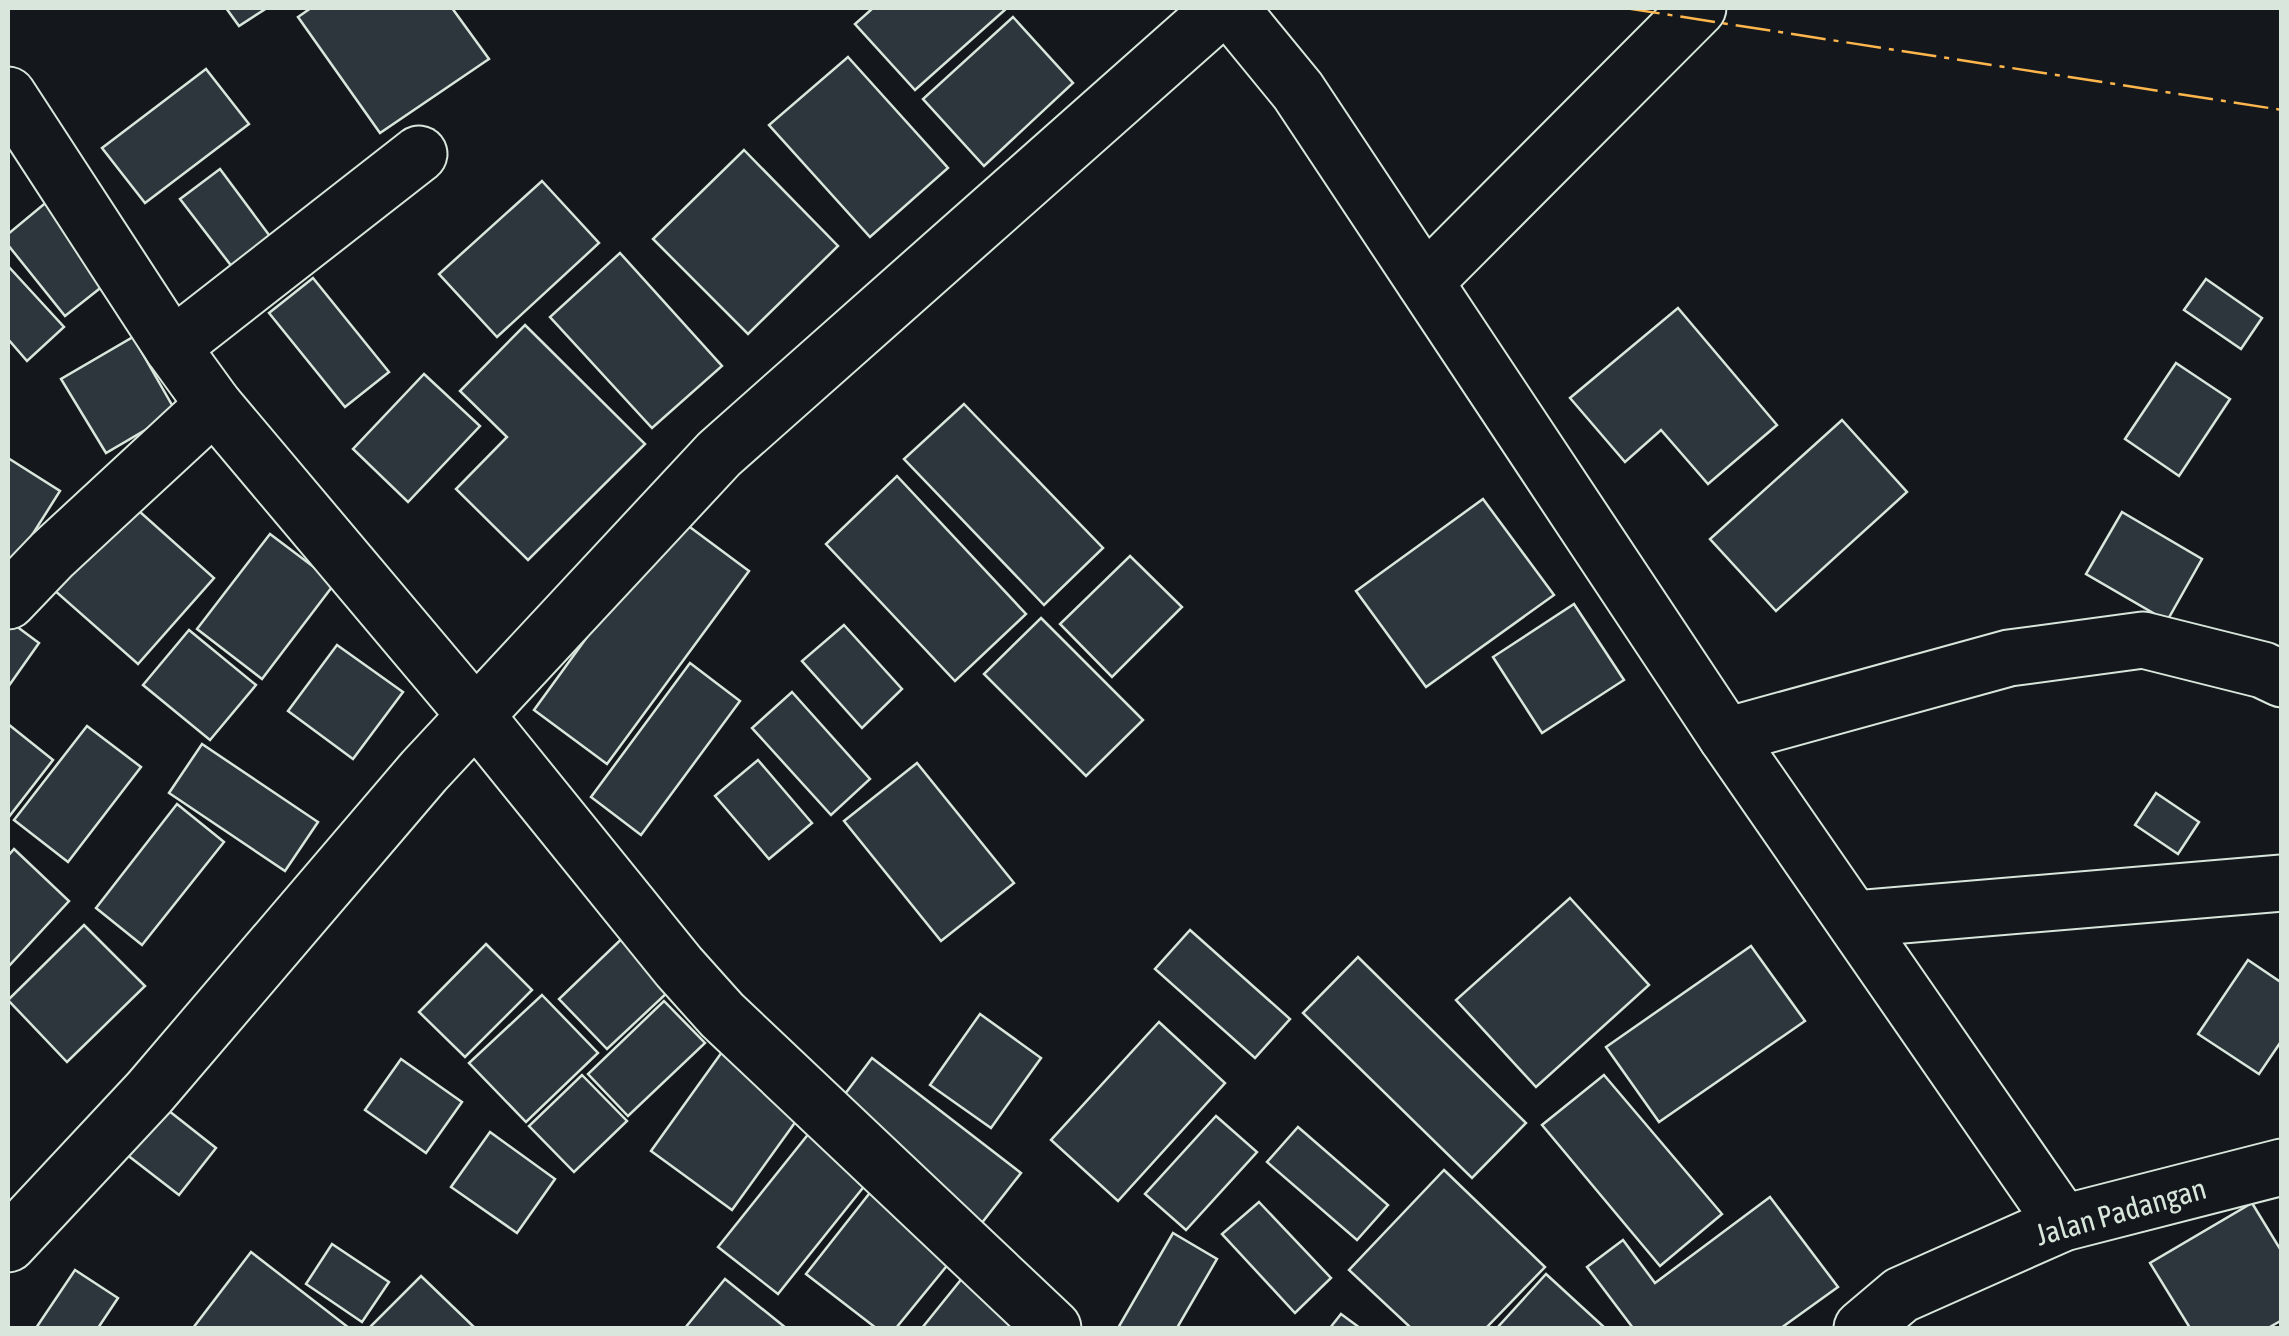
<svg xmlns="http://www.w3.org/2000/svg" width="2289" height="1336" font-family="'Asap Condensed',sans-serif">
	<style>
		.building { fill: #2c363c; stroke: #d8e6dc; stroke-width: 2.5 }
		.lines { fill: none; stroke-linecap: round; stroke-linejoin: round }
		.minor-casing { stroke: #d8e6dc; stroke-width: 59 }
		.minor { stroke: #14181c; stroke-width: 55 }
		.power { stroke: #ffb74d; stroke-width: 2.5; stroke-dasharray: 35 8 5 8; stroke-linecap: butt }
		.labels { text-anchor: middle; stroke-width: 8; stroke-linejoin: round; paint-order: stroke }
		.street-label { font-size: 30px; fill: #d8e6dc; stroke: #14181c }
	</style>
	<rect width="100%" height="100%" fill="#14181c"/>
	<g class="building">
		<path d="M 226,8 L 267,8 L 239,26 Z"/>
		<path d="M 311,8 L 452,8 L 489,59 L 380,133 L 298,17 Z"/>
		<path d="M 873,8 L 1007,8 L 915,90 L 855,24 Z"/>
		<path d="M 1013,17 L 1073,83 L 984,166 L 923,99 Z"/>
		<path d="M 848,57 L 948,168 L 870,237 L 769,125 Z"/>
		<path d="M 206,69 L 249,124 L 145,203 L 102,148 Z"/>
		<path d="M 744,150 L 838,246 L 748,334 L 653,239 Z"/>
		<path d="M 220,169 L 275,243 L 236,272 L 180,199 Z"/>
		<path d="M 542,181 L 599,243 L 497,337 L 439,274 Z"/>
		<path d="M 49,200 L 113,278 L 65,316 L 8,245 L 8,234 Z"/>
		<path d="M 620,253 L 722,366 L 652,428 L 550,317 Z"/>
		<path d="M 8,266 L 64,327 L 27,361 L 8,339 Z"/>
		<path d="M 313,278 L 389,372 L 345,407 L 269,313 Z"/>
		<path d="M 2206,279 L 2262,318 L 2241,349 L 2184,310 Z"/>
		<path d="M 1678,308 L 1777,425 L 1708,484 L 1661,430 L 1625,462 L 1570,398 Z"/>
		<path d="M 525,325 L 645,444 L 528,560 L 456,489 L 507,437 L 460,391 Z"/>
		<path d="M 133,337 L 176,412 L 106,453 L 61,379 Z"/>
		<path d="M 2176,363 L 2230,399 L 2179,476 L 2125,439 Z"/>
		<path d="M 424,374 L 480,426 L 408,502 L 353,449 Z"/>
		<path d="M 964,404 L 1103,548 L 1044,605 L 904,459 Z"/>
		<path d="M 1842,420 L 1907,492 L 1776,611 L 1710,539 Z"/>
		<path d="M 8,458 L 60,491 L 15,562 L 8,557 Z"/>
		<path d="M 897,476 L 1026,614 L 955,681 L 826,544 Z"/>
		<path d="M 1483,499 L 1554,595 L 1426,687 L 1356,591 Z"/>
		<path d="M 130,503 L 214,578 L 138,664 L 54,590 Z"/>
		<path d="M 2122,512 L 2202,559 L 2167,621 L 2086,574 Z"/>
		<path d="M 675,516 L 749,571 L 607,764 L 534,710 Z"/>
		<path d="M 270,534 L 335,583 L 262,679 L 197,629 Z"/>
		<path d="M 1130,556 L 1182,607 L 1112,677 L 1060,624 Z"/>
		<path d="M 1574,604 L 1624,680 L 1542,733 L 1493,657 Z"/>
		<path d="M 1041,618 L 1143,720 L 1086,776 L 984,674 Z"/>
		<path d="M 8,620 L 39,643 L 8,687 Z"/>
		<path d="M 844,625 L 902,689 L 862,728 L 802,661 Z"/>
		<path d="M 189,630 L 256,685 L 210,740 L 143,685 Z"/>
		<path d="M 337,645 L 403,692 L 353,759 L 288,711 Z"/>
		<path d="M 690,663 L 740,701 L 641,835 L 591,797 Z"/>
		<path d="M 792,692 L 870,779 L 831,815 L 752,728 Z"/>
		<path d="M 8,724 L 53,760 L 8,818 Z"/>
		<path d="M 87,726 L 141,767 L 68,862 L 14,820 Z"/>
		<path d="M 202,744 L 318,822 L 285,871 L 169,793 Z"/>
		<path d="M 758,760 L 812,823 L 769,859 L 715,796 Z"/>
		<path d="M 917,763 L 1014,883 L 941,941 L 844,821 Z"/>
		<path d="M 2156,793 L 2199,822 L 2178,854 L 2135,825 Z"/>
		<path d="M 177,804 L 224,842 L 142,945 L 96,908 Z"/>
		<path d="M 14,849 L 69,901 L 8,967 L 8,856 Z"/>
		<path d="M 1570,898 L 1649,985 L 1536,1087 L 1456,1000 Z"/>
		<path d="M 84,925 L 145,986 L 67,1062 L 8,1000 Z"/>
		<path d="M 636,925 L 685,976 L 607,1049 L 559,999 Z"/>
		<path d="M 1190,930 L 1290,1019 L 1255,1058 L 1155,969 Z"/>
		<path d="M 486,944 L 532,990 L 465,1057 L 419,1012 Z"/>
		<path d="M 1751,946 L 1805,1021 L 1659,1122 L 1606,1047 Z"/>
		<path d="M 1358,957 L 1526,1123 L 1472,1178 L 1303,1013 Z"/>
		<path d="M 2248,960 L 2282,983 L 2282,1040 L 2259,1074 L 2198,1034 Z"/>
		<path d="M 542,995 L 598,1053 L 526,1122 L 469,1063 Z"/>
		<path d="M 664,1001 L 705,1043 L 628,1116 L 588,1074 Z"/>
		<path d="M 980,1014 L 1041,1058 L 991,1128 L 930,1085 Z"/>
		<path d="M 1159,1022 L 1225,1083 L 1118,1201 L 1051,1140 Z"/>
		<path d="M 722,1052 L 804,1110 L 732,1210 L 651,1151 Z"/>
		<path d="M 872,1058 L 1021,1173 L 981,1224 L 833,1110 Z"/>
		<path d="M 401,1059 L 462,1102 L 426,1153 L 365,1110 Z"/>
		<path d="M 582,1075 L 627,1121 L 574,1172 L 529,1126 Z"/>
		<path d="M 1604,1075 L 1722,1214 L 1660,1266 L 1542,1125 Z"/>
		<path d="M 164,1107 L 216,1148 L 179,1195 L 126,1154 Z"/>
		<path d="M 1216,1116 L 1257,1152 L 1186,1230 L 1145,1194 Z"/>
		<path d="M 818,1122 L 878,1169 L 778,1294 L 718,1247 Z"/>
		<path d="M 1298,1127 L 1388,1205 L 1357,1240 L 1267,1162 Z"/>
		<path d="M 490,1132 L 555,1179 L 517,1233 L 451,1187 Z"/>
		<path d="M 1444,1170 L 1545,1267 L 1486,1328 L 1411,1328 L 1349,1270 Z"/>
		<path d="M 876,1185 L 959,1251 L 896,1328 L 876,1328 L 806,1274 Z"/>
		<path d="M 1770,1197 L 1838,1287 L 1781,1328 L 1633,1328 L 1587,1267 L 1623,1240 L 1655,1283 Z"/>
		<path d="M 1259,1202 L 1331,1278 L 1295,1313 L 1222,1234 Z"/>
		<path d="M 2252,1203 L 2282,1252 L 2282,1320 L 2268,1328 L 2190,1328 L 2150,1263 Z"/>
		<path d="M 1173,1233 L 1217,1259 L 1177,1328 L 1118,1328 Z"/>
		<path d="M 332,1244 L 389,1282 L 362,1322 L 306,1284 Z"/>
		<path d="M 251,1252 L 349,1328 L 193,1328 Z"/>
		<path d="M 972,1266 L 1026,1328 L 922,1328 Z"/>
		<path d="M 75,1270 L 118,1298 L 98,1328 L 36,1328 Z"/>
		<path d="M 1546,1274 L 1605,1328 L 1497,1328 Z"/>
		<path d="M 421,1276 L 475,1328 L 369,1328 Z"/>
		<path d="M 725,1279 L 786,1328 L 685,1328 Z"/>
		<path d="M 1341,1314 L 1360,1328 L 1330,1328 Z"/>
	</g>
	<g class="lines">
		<g class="minor-casing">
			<g id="minor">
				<path d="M 1230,8 L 1298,91 L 1726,736 L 2063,1223"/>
				<path d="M 8,95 L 172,347 L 214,405 L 476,716 L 679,967 L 722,1015 L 1053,1328"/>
				<path d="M 1425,282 L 1698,8"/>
				<path d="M 172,347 L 419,154"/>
				<path d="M 8,601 L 52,555 L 214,405"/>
				<path d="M 1726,736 L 2009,658 L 2143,640 L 2263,670 L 2282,679"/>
				<path d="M 1855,919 L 2282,883"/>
				<path d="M 8,1244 L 149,1093 L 424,771 L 719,454 L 1222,8"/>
				<path d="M 1862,1328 L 1901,1295 L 2063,1223 L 2282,1167"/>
			</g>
		</g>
		<use href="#minor" class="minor"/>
		<path class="power" d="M 1625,8 L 2282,110"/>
	</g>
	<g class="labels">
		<g class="street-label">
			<text transform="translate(2121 1212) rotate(-16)" y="10">Jalan Padangan</text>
		</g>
	</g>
	<rect width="2289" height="1336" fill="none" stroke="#d8e6dc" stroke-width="20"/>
</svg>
